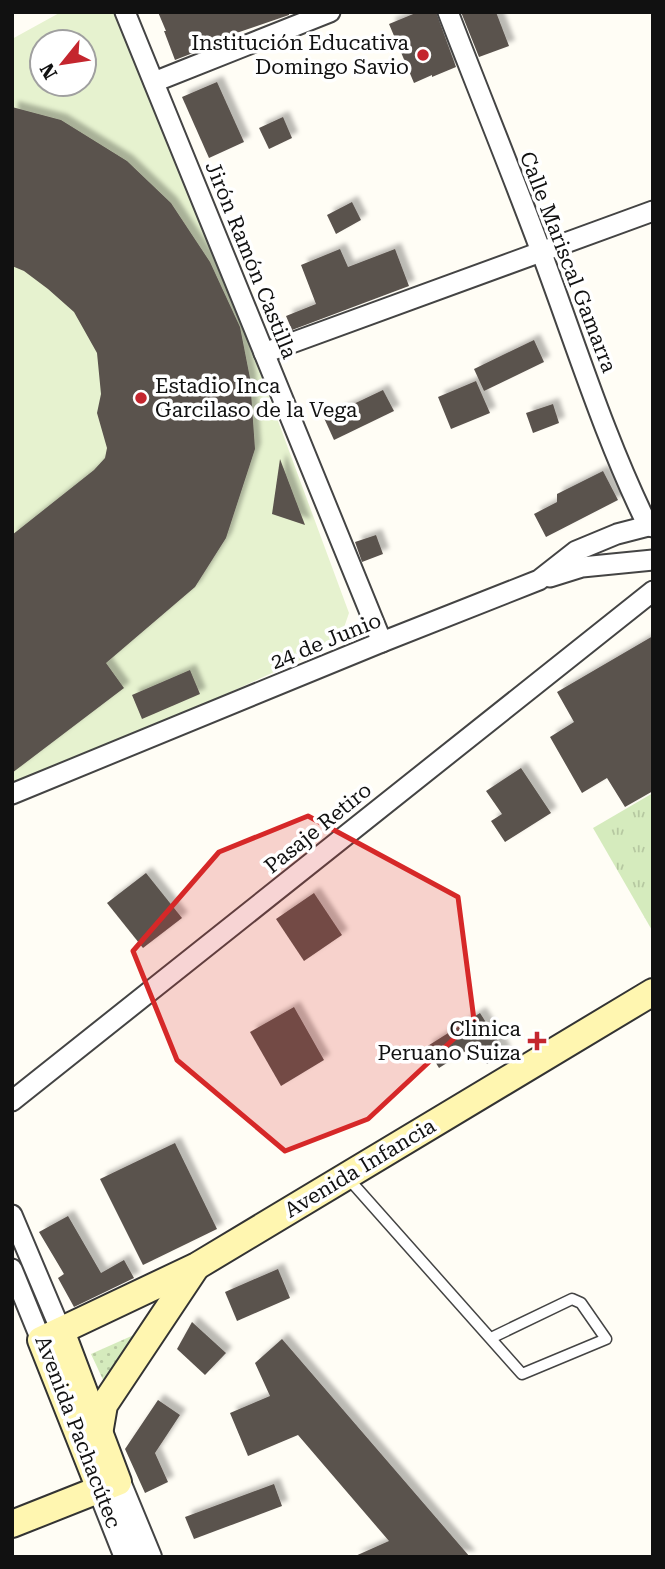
<svg xmlns="http://www.w3.org/2000/svg" width="665" height="1569" font-family="'Roboto Serif',serif">
	<style>
		.grass { fill: url(#grass-dots) }
		.park { fill: url(#park-tufts) }
		.pitch { fill: #e6f2cf; fill-rule: evenodd }
		.building { fill: #5a524d; filter: url(#shadow) }
		.lines { fill: none; stroke-linecap: round; stroke-linejoin: round }
		.service-casing { stroke: #444; stroke-width: 13 }
		.minor-casing { stroke: #444; stroke-width: 23 }
		.tertiary-casing { stroke: #444; stroke-width: 28 }
		.secondary-casing { stroke: #333; stroke-width: 30 }
		.service { stroke: #fff; stroke-width: 10 }
		.minor { stroke: #fff; stroke-width: 19 }
		.tertiary { stroke: #fff; stroke-width: 24 }
		.secondary { stroke: #fff6b0; stroke-width: 26 }
		.marked { fill: #d62828; fill-opacity: 0.2; stroke: #d62828; stroke-width: 5; stroke-linejoin: round }
		.poi-dot { fill: #c4262e; stroke: #fff; stroke-width: 2.5 }
		.labels { text-anchor: middle; stroke-width: 7; stroke-linejoin: round; paint-order: stroke }
		.poi-label { font-size: 21px; fill: #111; stroke: #fff; text-anchor: end }
		.street-label { font-size: 21px; fill: #111; stroke: #fff }
	</style>
	<defs>
		<pattern id="grass-dots" width="8" height="8" patternUnits="userSpaceOnUse" patternTransform="scale(1.75)"><rect width="8" height="8" fill="#d5ebbd"/><path d="M2 2h.1M6 6h.1" fill="none" stroke="#b6c8a1" stroke-width="1.8" stroke-linecap="round"/></pattern>
		<pattern id="park-tufts" width="24" height="20" patternUnits="userSpaceOnUse" patternTransform="scale(1.75)"><rect width="24" height="20" fill="#d5ebbd"/><path d="M3 7l-1-3M5 7V3M7 7l1-3M15 17l-1-3M17 17v-4M19 17l1-3" fill="none" stroke="#b6c8a1"/></pattern>
		<filter id="shadow"><feDropShadow dx="6" dy="-6" stdDeviation="2" flood-color="#0004"/></filter>
	</defs>
	<rect width="100%" height="100%" fill="#fffdf5"/>
	<path class="grass" d="M 136,1334 L 105,1384 L 91,1354 Z"/>
	<path class="park" d="M 653,793 L 653,932 L 593,828 Z"/>
	<path class="pitch" d="M 61,12 L 113,12 L 190,183 L 349,613 L 339,642 L 12,793 L 12,39 ZM 42,42 L 84,42 L 84,84 L 42,84 Z"/>
	<g class="building">
		<path d="M 158,12 L 289,12 L 289,15 L 210,42 L 211,46 L 175,60 L 164,31 L 166,31 Z"/>
		<path d="M 418,12 L 436,12 L 456,67 L 432,77 L 432,75 L 414,83 L 389,24 Z"/>
		<path d="M 461,12 L 496,12 L 509,46 L 479,57 Z"/>
		<path d="M 217,82 L 244,142 L 209,158 L 182,97 Z"/>
		<path d="M 12,107 L 61,120 L 127,161 L 171,203 L 210,262 L 240,327 L 250,378 L 255,449 L 226,538 L 195,587 L 106,663 L 124,688 L 12,773 L 12,535 L 94,470 L 105,458 L 107,448 L 97,413 L 101,394 L 97,353 L 74,312 L 48,289 L 24,271 L 12,266 Z"/>
		<path d="M 283,117 L 292,138 L 269,149 L 259,128 Z"/>
		<path d="M 352,202 L 361,220 L 336,234 L 327,215 Z"/>
		<path d="M 340,249 L 348,267 L 395,249 L 409,286 L 292,330 L 286,316 L 316,304 L 301,265 Z"/>
		<path d="M 534,340 L 544,362 L 484,391 L 474,369 Z"/>
		<path d="M 476,381 L 490,413 L 451,429 L 438,397 Z"/>
		<path d="M 383,390 L 394,411 L 334,440 L 324,418 Z"/>
		<path d="M 553,404 L 559,423 L 533,433 L 526,413 Z"/>
		<path d="M 280,459 L 305,525 L 272,514 Z"/>
		<path d="M 603,471 L 618,500 L 546,537 L 534,514 L 557,502 L 557,494 Z"/>
		<path d="M 376,535 L 383,554 L 362,562 L 355,542 Z"/>
		<path d="M 653,636 L 653,791 L 625,807 L 607,778 L 582,793 L 550,737 L 574,722 L 557,692 Z"/>
		<path d="M 190,670 L 200,694 L 142,719 L 132,695 Z"/>
		<path d="M 521,768 L 551,813 L 505,842 L 491,821 L 502,814 L 486,791 Z"/>
		<path d="M 146,873 L 182,918 L 143,948 L 107,903 Z"/>
		<path d="M 314,893 L 342,935 L 304,961 L 276,919 Z"/>
		<path d="M 294,1007 L 324,1060 L 281,1086 L 250,1032 Z"/>
		<path d="M 480,1013 L 505,1052 L 487,1064 L 475,1045 L 439,1068 L 426,1047 Z"/>
		<path d="M 175,1143 L 217,1229 L 143,1265 L 100,1179 Z"/>
		<path d="M 68,1216 L 101,1273 L 124,1260 L 134,1278 L 74,1307 L 58,1278 L 64,1274 L 39,1232 Z"/>
		<path d="M 278,1269 L 290,1298 L 237,1321 L 225,1292 Z"/>
		<path d="M 192,1322 L 226,1353 L 205,1375 L 177,1349 Z"/>
		<path d="M 282,1339 L 470,1557 L 353,1557 L 389,1541 L 298,1435 L 248,1456 L 230,1413 L 270,1396 L 255,1363 Z"/>
		<path d="M 158,1400 L 180,1415 L 155,1453 L 168,1482 L 145,1493 L 125,1449 Z"/>
		<path d="M 274,1484 L 282,1506 L 194,1539 L 185,1517 Z"/>
	</g>
	<g class="lines">
		<g class="service-casing">
			<path id="service" d="M 347,1177 L 522,1374 L 606,1339 L 581,1303 L 572,1299 L 491,1338"/>
		</g>
		<g class="minor-casing">
			<g id="minor">
				<path d="M 125,12 L 382,642"/>
				<path d="M 448,12 C 479,93 512,173 542,254 C 576,345 605,439 648,526"/>
				<path d="M 154,82 L 330,12"/>
				<path d="M 264,353 L 653,211"/>
				<path d="M 550,577 L 582,567 L 653,560"/>
				<path d="M 12,794 L 382,642 L 539,580 L 576,551 L 617,534 L 648,526 L 653,527"/>
				<path d="M 12,1101 L 653,591"/>
				<path d="M 12,1215 L 61,1331"/>
				<path d="M 12,1269 L 41,1340"/>
			</g>
		</g>
		<g class="tertiary-casing">
			<g id="tertiary">
				<path d="M 118,1482 L 149,1557"/>
				<path d="M 100,1489 L 127,1557"/>
			</g>
		</g>
		<g class="secondary-casing">
			<g id="secondary">
				<path d="M 99,1434 L 104,1405 L 196,1267"/>
				<path d="M 100,1489 L 41,1340 L 197,1266 L 653,992"/>
				<path d="M 12,1524 L 118,1482 L 61,1331"/>
			</g>
		</g>
		<use href="#service" class="service"/>
		<use href="#minor" class="minor"/>
		<use href="#tertiary" class="tertiary"/>
		<use href="#secondary" class="secondary"/>
	</g>
	<path class="marked" d="M 308,816 L 458,897 L 474,1020 L 368,1119 L 285,1151 L 177,1060 L 133,951 L 219,852 Z"/>
	<g class="poi-dot">
		<circle cx="423" cy="55" r="7"/>
		<circle cx="141" cy="398" r="7"/>
		<path d="M533.5 1030.5h7v7h7v7h-7v7h-7v-7h-7v-7h7z"/>
	</g>
	<g class="labels">
		<g class="poi-label">
			<text x="409" y="50">Institución Educativa<tspan x="409" dy="24">Domingo Savio</tspan></text>
			<text x="155" y="393" text-anchor="start">Estadio Inca<tspan x="155" dy="24">Garcilaso de la Vega</tspan></text>
			<text x="521" y="1036">Clinica<tspan x="521" dy="24">Peruano Suiza</tspan></text>
		</g>
		<g class="street-label">
			<text transform="translate(251 260) rotate(68)" y="7">Jirón Ramón Castilla</text>
			<text transform="translate(568 262) rotate(69)" y="7">Calle Mariscal Gamarra</text>
			<text transform="translate(326 641) rotate(-22)" y="7">24 de Junio</text>
			<text transform="translate(318 828) rotate(-39)" y="7">Pasaje Retiro</text>
			<text transform="translate(360 1168) rotate(-31)" y="7">Avenida Infancia</text>
			<text transform="translate(78 1432) rotate(69)" y="7">Avenida Pachacútec</text>
		</g>
	</g>
	<rect width="665" height="1569" fill="none" stroke="#111111" stroke-width="28"/>
	<g transform="translate(63 63) rotate(240)"><circle r="33" fill="#ffffff" stroke="#a0a0a0" stroke-width="2"/>
	<path d="M0-5L12 26L0 18L-12 26Z" fill="#c4262e"/>
	<text y="-10" font-size="19" font-weight="bold" text-anchor="middle" fill="#111111">N</text>
	</g>
</svg>
